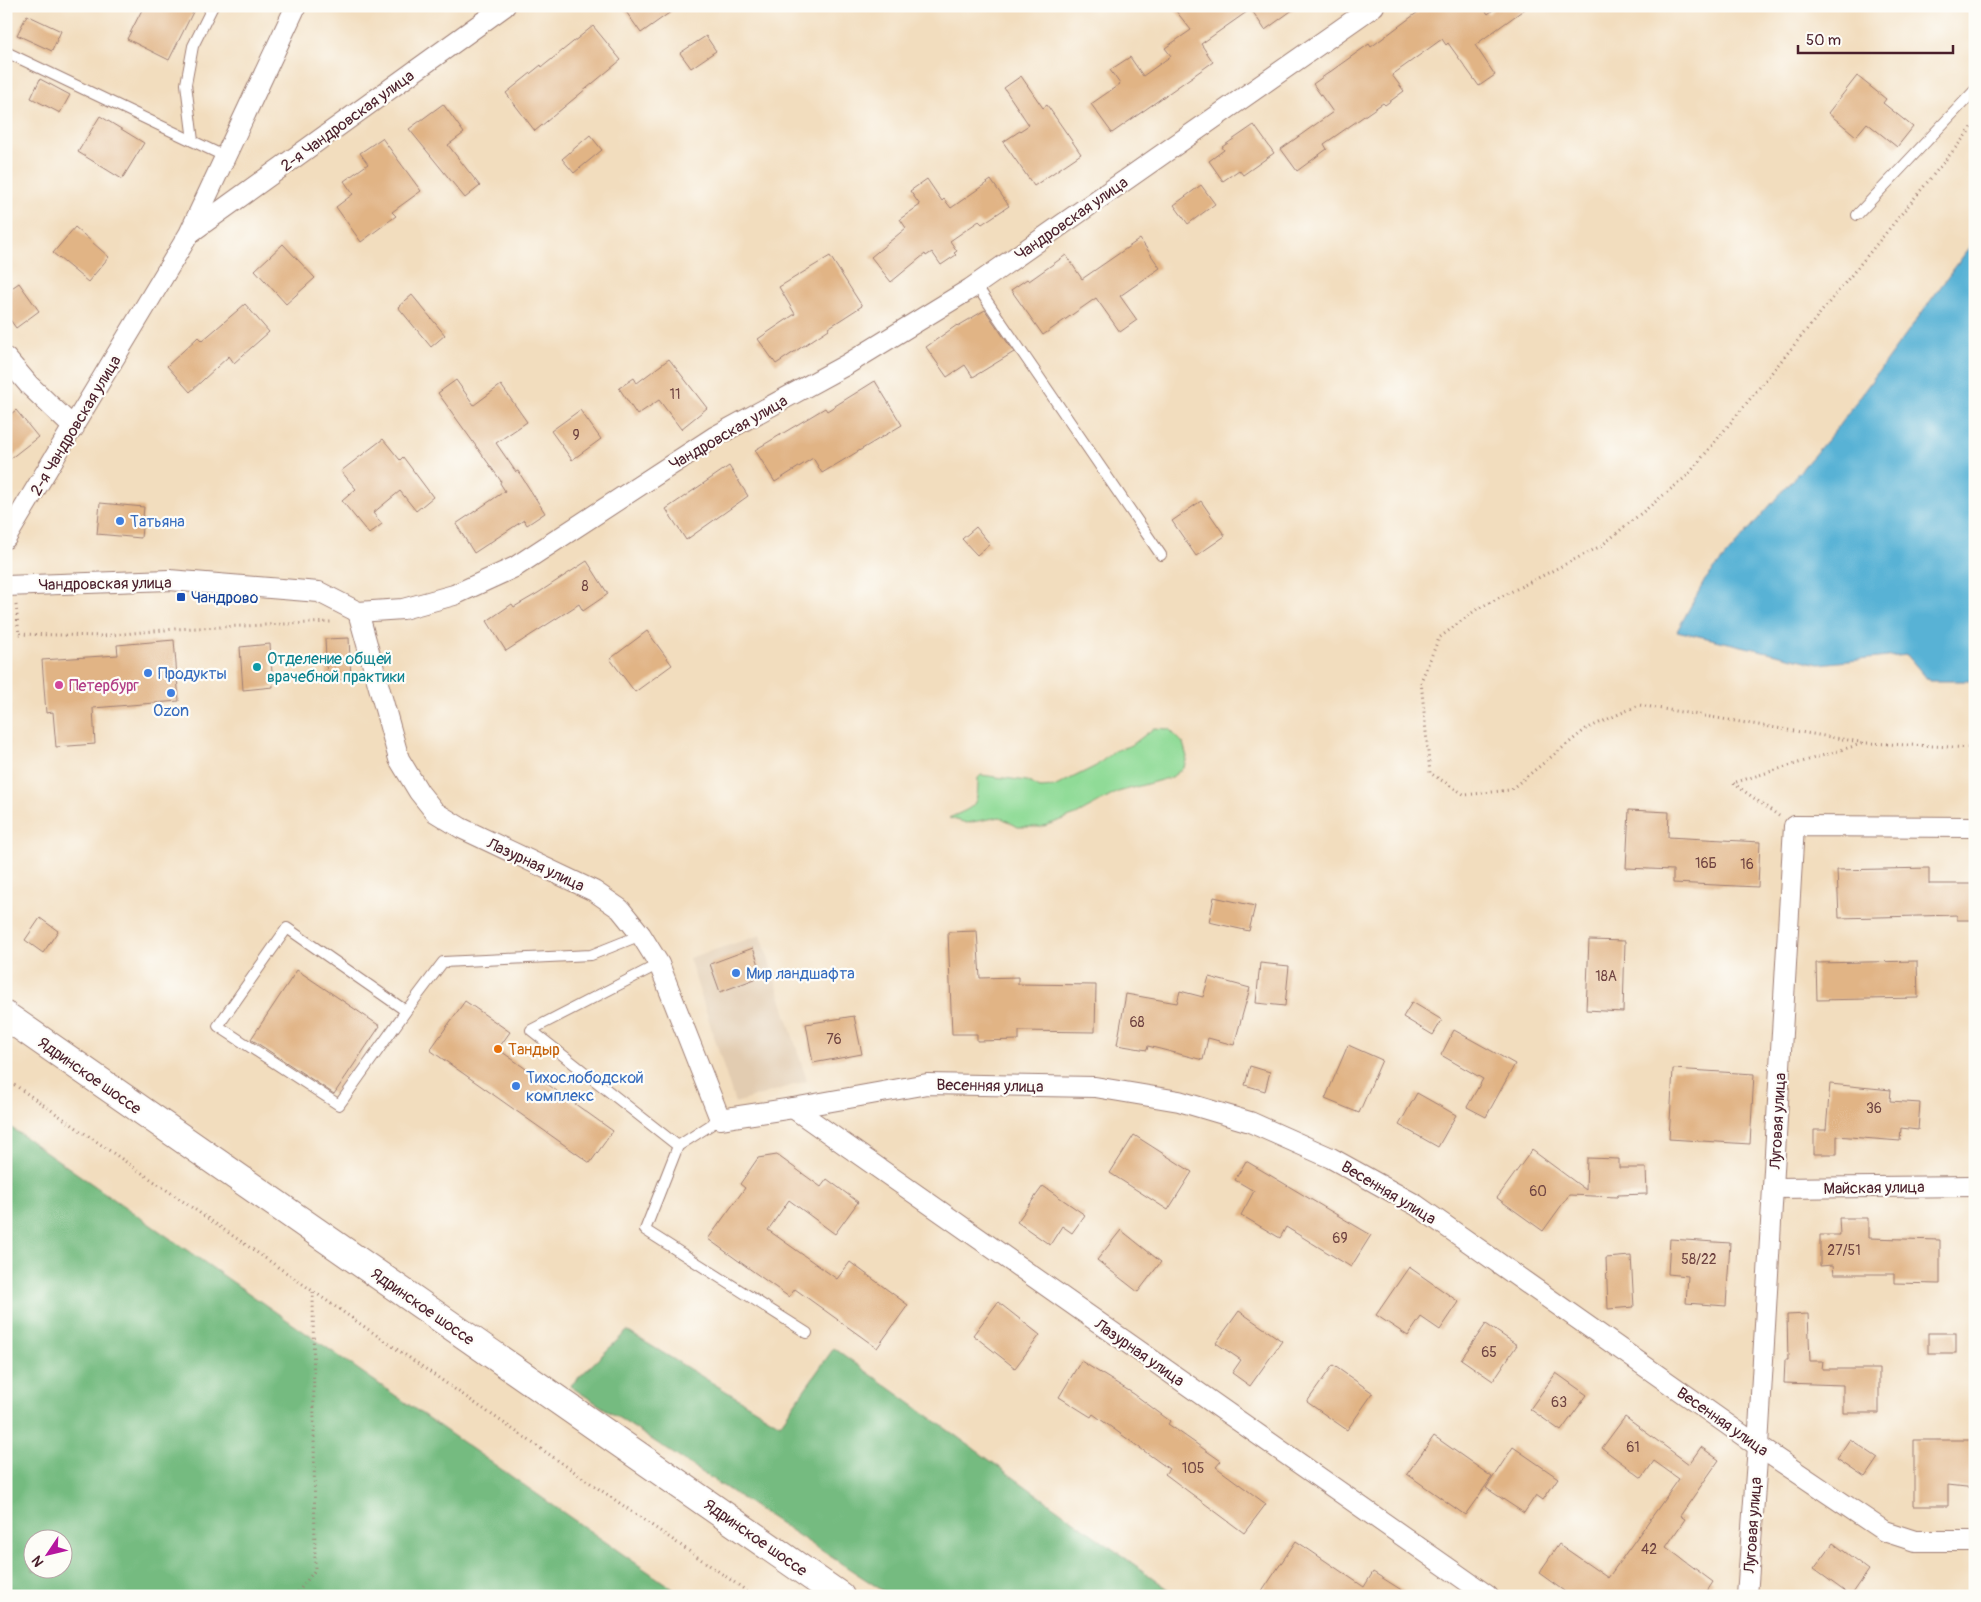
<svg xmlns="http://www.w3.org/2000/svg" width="1981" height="1602" font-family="Pangolin,sans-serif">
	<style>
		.built { fill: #e2ccb1 }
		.green { fill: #90db97; stroke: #6d7d61 }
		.forest { fill: #74bb80; stroke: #5f6d56; fill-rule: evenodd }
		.water { fill: #58b2d5; stroke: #516880 }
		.building { fill: #e1b485 }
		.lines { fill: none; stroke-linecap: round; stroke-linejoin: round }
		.lane-casing { stroke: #9e7e74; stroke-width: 12 }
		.street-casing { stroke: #9e7e74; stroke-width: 22 }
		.primary-casing { stroke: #9e7e74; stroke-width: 30 }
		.path { stroke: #9e7e74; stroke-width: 3; stroke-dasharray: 1 4; stroke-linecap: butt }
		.lane { stroke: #fff; stroke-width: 10 }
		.street { stroke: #fff; stroke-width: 20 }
		.primary { stroke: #fff; stroke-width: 28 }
		.shop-dot { fill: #3f7fe0; stroke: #fdfcf7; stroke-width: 2 }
		.transit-dot { fill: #1a4fb4; stroke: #fdfcf7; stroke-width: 2 }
		.culture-dot { fill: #0f9aa8; stroke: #fdfcf7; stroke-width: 2 }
		.hotel-dot { fill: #d1479c; stroke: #fdfcf7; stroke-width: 2 }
		.food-dot { fill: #e8710a; stroke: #fdfcf7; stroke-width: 2 }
		.labels { text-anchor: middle; stroke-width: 4.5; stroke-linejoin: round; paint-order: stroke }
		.number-label { font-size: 14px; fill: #704442 }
		.street-label { font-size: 16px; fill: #4a1f2b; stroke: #fdfcf7 }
		.shop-label { font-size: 16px; fill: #366cbe; stroke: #fdfcf7; text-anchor: start }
		.transit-label { font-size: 16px; fill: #164399; stroke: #fdfcf7; text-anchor: start }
		.culture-label { font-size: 16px; fill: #0d838f; stroke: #fdfcf7; text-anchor: start }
		.hotel-label { font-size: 16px; fill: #b23c85; stroke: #fdfcf7; text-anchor: start }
		.food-label { font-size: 16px; fill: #c56008; stroke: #fdfcf7; text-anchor: start }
	</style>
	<rect width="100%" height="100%" fill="#fdfcf7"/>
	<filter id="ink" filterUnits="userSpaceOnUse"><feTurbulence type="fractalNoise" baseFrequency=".02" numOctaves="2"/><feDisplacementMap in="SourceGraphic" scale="10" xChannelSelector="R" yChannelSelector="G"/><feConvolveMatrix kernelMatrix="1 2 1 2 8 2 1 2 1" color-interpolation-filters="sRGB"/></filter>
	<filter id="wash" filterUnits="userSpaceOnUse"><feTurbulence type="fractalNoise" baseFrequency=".0096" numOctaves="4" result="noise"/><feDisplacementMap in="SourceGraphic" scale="20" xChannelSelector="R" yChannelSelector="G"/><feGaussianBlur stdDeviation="1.12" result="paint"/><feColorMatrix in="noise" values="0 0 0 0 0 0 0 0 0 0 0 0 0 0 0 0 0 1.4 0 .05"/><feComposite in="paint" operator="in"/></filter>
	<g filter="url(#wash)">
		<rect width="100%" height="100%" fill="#f2ddbe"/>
		<path class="built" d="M 761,935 L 807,1081 L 735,1103 L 689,958 Z"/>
		<path class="green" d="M 1154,728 L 1169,729 L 1183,743 L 1187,757 L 1184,767 L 1172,777 L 1118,792 L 1076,815 L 1041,827 L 1018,827 L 1000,817 L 967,823 L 949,818 C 975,806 978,808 978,778 L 981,775 L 1027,781 L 1040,788 L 1054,787 L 1096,766 L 1114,751 L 1132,745 Z"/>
		<g class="forest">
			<path d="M 6,1124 L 683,1596 L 6,1596 ZM 32,1540 L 62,1540 L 62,1570 L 32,1570 Z"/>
			<path d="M 627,1331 L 780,1424 L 834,1348 L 1178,1596 L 891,1596 L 570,1386 Z"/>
		</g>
		<path class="water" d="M 1975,240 L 1975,681 L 1929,681 L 1907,655 L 1819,664 L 1677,631 L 1705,580 L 1834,432 Z"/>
		<g id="blocks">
			<g class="building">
				<path d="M 144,6 L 196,6 L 169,60 L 127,39 Z"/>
				<path d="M 622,6 L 679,6 L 641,33 Z"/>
				<path d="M 1172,6 L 1298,6 L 1265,30 L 1251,9 L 1201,44 L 1213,62 L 1112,133 L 1091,104 L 1120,84 L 1110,70 L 1130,57 L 1143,76 L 1171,56 L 1165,48 L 1191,30 Z"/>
				<path d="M 1426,6 L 1482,6 L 1488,14 L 1498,6 L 1529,6 L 1475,45 L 1495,75 L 1479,86 L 1448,43 L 1446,45 L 1442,39 L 1392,75 L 1404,91 L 1385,105 L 1383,103 L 1324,144 L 1327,149 L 1297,171 L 1281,149 L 1333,112 L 1313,84 L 1369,44 L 1371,47 Z"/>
				<path d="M 27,15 L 61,31 L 52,51 L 17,35 Z"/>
				<path d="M 593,26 L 621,60 L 535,131 L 506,93 L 541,65 L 542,67 Z"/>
				<path d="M 706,36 L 716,51 L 691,68 L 680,53 Z"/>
				<path d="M 1021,76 L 1043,108 L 1047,105 L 1081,154 L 1034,186 L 1003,142 L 1029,125 L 1004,88 Z"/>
				<path d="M 1857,76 L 1886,99 L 1883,103 L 1913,127 L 1897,147 L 1867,123 L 1856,136 L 1828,113 Z"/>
				<path d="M 40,79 L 70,95 L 60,113 L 31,98 Z"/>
				<path d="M 443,104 L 464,133 L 448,145 L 480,186 L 465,198 L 409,129 Z"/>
				<path d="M 100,116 L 144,143 L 122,179 L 78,152 Z"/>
				<path d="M 1254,125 L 1274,153 L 1243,175 L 1239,170 L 1223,181 L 1209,161 L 1224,150 L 1222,147 Z"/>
				<path d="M 590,135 L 602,150 L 574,173 L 562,159 Z"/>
				<path d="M 382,138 L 421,191 L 392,212 L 396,216 L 361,242 L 336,207 L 353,194 L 344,181 L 368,164 L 360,153 Z"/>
				<path d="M 927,179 L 942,201 L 944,199 L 951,208 L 991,180 L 1009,206 L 982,224 L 979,221 L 950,241 L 957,251 L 954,253 L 956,255 L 941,265 L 932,252 L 926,256 L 925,254 L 891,282 L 871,257 L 906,228 L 900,219 L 920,205 L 910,191 Z"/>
				<path d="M 1201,185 L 1215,204 L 1188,224 L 1174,205 Z"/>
				<path d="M 75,227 L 109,257 L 88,282 L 53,253 Z"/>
				<path d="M 1140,239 L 1160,268 L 1120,296 L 1137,320 L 1120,332 L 1096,298 L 1043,335 L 1011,290 L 1027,279 L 1029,281 L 1066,255 L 1082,279 Z"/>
				<path d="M 283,244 L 315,278 L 286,304 L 255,270 Z"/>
				<path d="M 830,256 L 862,306 L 828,328 L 829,329 L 776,364 L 758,339 L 795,314 L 779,287 Z"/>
				<path d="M 19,283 L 39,311 L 16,328 L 6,314 L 6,292 Z"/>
				<path d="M 412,295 L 445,335 L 431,347 L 398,307 Z"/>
				<path d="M 245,304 L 269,332 L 234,363 L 229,356 L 190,392 L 167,366 L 198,337 L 202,341 Z"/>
				<path d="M 985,310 L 1014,352 L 973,377 L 965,365 L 947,377 L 926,347 L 957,325 L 958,326 Z"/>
				<path d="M 669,359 L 707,408 L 681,429 L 659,400 L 637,415 L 619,388 L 634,378 L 637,383 Z"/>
				<path d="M 456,380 L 474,405 L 501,385 L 527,422 L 496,443 L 516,472 L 518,471 L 545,513 L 527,525 L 524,520 L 474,553 L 456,524 L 505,491 L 500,483 L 501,481 L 438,393 Z"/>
				<path d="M 875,381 L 902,425 L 822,473 L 813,458 L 775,482 L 755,450 L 825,408 L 827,411 Z"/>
				<path d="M 16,410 L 38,437 L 6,462 L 6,418 Z"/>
				<path d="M 580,410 L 601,439 L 572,460 L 551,431 Z"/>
				<path d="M 383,439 L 400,460 L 403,457 L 433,497 L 416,511 L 400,491 L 373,513 L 382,524 L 369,534 L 342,501 L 356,489 L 341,471 Z"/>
				<path d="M 729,466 L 748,496 L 686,540 L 666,509 Z"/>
				<path d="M 1201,501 L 1225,536 L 1196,556 L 1172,521 Z"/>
				<path d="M 100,503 L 144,507 L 141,538 L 97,534 Z"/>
				<path d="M 976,527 L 990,544 L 977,555 L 962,539 Z"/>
				<path d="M 587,561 L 608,594 L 583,611 L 579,604 L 506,651 L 487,621 L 512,604 L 514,607 L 538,593 Z"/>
				<path d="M 647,631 L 672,665 L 635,692 L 610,659 Z"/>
				<path d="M 349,638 L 351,679 L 327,680 L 325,639 Z"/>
				<path d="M 174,640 L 179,701 L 93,708 L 95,744 L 56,747 L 53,712 L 46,713 L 42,660 L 118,655 L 117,645 Z"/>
				<path d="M 270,644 L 273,687 L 243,690 L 240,647 Z"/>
				<path d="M 1629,810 L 1669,812 L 1668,837 L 1760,842 L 1758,887 L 1673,883 L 1673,870 L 1626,868 Z"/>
				<path d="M 1929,868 L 1929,884 L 1975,884 L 1975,920 L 1957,920 L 1957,915 L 1839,918 L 1837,870 Z"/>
				<path d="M 1214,897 L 1255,906 L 1249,931 L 1209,922 Z"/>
				<path d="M 40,918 L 58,931 L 43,953 L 25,940 Z"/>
				<path d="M 977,931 L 980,978 L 1018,977 L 1018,984 L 1096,985 L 1095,1032 L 1019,1031 L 1019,1040 L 977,1041 L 977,1034 L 952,1034 L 948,932 Z"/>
				<path d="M 1589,940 L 1625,941 L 1623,1012 L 1586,1010 Z"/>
				<path d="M 753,948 L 763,976 L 720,992 L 710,964 Z"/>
				<path d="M 1917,961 L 1918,998 L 1817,1000 L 1816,963 Z"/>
				<path d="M 1260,963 L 1289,966 L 1285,1006 L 1256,1003 Z"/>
				<path d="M 297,970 L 380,1026 L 334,1094 L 251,1039 Z"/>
				<path d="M 1209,977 L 1250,988 L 1234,1045 L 1208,1038 L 1203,1060 L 1148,1046 L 1147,1050 L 1117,1045 L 1126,994 L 1177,1003 L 1180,991 L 1203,997 Z"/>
				<path d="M 465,1001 L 510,1032 L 498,1049 L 613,1131 L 590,1163 L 430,1050 Z"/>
				<path d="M 1412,1002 L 1442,1020 L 1433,1035 L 1403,1017 Z"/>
				<path d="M 854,1016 L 862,1054 L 813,1063 L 806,1024 Z"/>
				<path d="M 1454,1030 L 1515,1064 L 1486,1117 L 1467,1107 L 1483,1079 L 1441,1055 Z"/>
				<path d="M 1348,1045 L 1382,1060 L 1359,1113 L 1325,1099 Z"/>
				<path d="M 1250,1066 L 1270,1072 L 1265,1091 L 1245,1085 Z"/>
				<path d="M 1673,1069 L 1754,1074 L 1750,1144 L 1669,1139 Z"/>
				<path d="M 1830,1084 L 1891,1090 L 1890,1101 L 1920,1103 L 1918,1130 L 1901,1128 L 1900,1141 L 1837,1136 L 1837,1154 L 1814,1154 L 1814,1130 L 1826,1130 Z"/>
				<path d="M 1417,1093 L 1456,1115 L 1438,1147 L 1399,1125 Z"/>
				<path d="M 1134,1135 L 1192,1172 L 1168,1210 L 1110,1173 Z"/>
				<path d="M 1532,1150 L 1586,1190 L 1587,1158 L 1619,1159 L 1619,1168 L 1646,1168 L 1647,1194 L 1618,1195 L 1617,1197 L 1569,1195 L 1543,1231 L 1497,1198 Z"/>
				<path d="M 777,1155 L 821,1187 L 827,1179 L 858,1202 L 835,1234 L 789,1200 L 768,1230 L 837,1279 L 850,1262 L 908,1305 L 877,1348 L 795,1289 L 789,1297 L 708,1239 L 745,1188 L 740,1184 L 758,1158 Z"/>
				<path d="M 1246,1161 L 1371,1235 L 1351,1267 L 1286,1227 L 1280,1238 L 1241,1215 L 1254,1191 L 1235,1180 Z"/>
				<path d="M 1043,1186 L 1085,1215 L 1072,1233 L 1062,1226 L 1050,1245 L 1017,1222 Z"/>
				<path d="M 1839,1218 L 1868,1218 L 1868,1238 L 1940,1240 L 1940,1284 L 1894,1283 L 1894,1274 L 1834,1274 L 1833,1265 L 1820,1266 L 1820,1235 L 1840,1235 Z"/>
				<path d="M 1121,1230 L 1161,1262 L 1138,1292 L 1097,1260 Z"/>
				<path d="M 1670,1239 L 1730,1243 L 1726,1306 L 1686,1303 L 1688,1276 L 1668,1274 Z"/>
				<path d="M 1631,1256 L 1634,1307 L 1608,1309 L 1606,1258 Z"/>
				<path d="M 1409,1267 L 1459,1302 L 1440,1330 L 1421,1317 L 1408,1336 L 1376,1315 Z"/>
				<path d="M 998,1302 L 1040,1335 L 1015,1368 L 973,1335 Z"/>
				<path d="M 1239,1311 L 1282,1341 L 1250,1386 L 1232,1373 L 1241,1360 L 1216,1343 Z"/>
				<path d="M 1808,1314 L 1810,1361 L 1823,1361 L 1822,1369 L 1879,1369 L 1879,1413 L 1843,1413 L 1843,1385 L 1784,1383 L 1785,1360 L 1788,1360 L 1787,1315 Z"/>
				<path d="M 1486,1324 L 1517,1345 L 1493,1381 L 1461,1359 Z"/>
				<rect x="1928" y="1333" width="28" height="20"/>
				<path d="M 1081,1361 L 1134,1394 L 1170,1421 L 1168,1424 L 1221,1461 L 1216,1467 L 1266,1504 L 1244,1533 L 1165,1474 L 1169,1469 L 1093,1414 L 1091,1417 L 1059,1397 Z"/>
				<path d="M 1333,1365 L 1373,1393 L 1347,1430 L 1307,1402 Z"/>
				<path d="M 1556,1373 L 1587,1395 L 1561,1431 L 1530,1409 Z"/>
				<path d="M 1625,1417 L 1689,1464 L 1701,1447 L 1719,1460 L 1680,1516 L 1685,1519 L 1666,1547 L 1713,1582 L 1704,1596 L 1571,1596 L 1539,1573 L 1559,1544 L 1608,1578 L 1679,1479 L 1654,1461 L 1642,1478 L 1602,1448 Z"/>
				<path d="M 1434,1436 L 1492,1477 L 1465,1515 L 1407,1474 Z"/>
				<path d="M 1850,1439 L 1878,1458 L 1865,1477 L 1837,1458 Z"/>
				<path d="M 1914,1440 L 1975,1440 L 1975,1488 L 1948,1485 L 1948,1506 L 1914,1506 Z"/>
				<path d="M 1513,1447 L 1558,1478 L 1543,1500 L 1536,1495 L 1524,1513 L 1486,1488 Z"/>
				<path d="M 1296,1541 L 1364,1587 L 1373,1572 L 1411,1596 L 1259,1596 Z"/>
				<path d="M 1833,1543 L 1869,1570 L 1851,1596 L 1814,1569 Z"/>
			</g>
		</g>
	</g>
	<g filter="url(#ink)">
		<use href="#blocks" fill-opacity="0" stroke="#9e7e74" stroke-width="1"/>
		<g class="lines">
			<g class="lane-casing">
				<g id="lane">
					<path d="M 6,52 L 226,157"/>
					<path d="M 193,141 L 186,84 L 193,46 L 213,6"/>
					<path d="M 1857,215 L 1975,90"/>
					<path d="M 976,285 L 1161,555"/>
					<path d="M 659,964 L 531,1030 L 678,1146 L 720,1119"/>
					<path d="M 406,1011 L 287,928 L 218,1026 L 339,1105 L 406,1011 L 443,962 L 591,955 L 641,935"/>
					<path d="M 678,1146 L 645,1230 L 807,1333"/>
				</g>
			</g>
			<g class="street-casing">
				<g id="street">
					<path d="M 190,233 L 505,6"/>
					<path d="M 6,358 L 29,385 L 74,428"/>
					<path d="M 6,538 L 189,234 L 296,6"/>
					<path d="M 6,586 L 169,580 L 319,592 L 358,612 L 403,609 L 454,595 L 515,567 L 714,437 L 846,365 L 970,289 L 1374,6"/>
					<path d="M 358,612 L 399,759 L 419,792 L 435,812 L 461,828 L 594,891 L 620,909 L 641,935 L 659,964 L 720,1119 L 793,1108 L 927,1084 L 1095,1087 L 1179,1101 L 1250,1122 L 1331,1158 L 1416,1205 L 1758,1446 L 1884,1531 L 1915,1541 L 1975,1541"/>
					<path d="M 793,1108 L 1488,1596"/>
					<path d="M 1773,1188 L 1975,1186"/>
					<path d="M 1747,1596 L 1758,1446 L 1794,826 L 1975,827"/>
				</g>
			</g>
			<g class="primary-casing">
				<path id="primary" d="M 6,1016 L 840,1596"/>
			</g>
			<g class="path">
				<path d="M 1975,124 L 1687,476 L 1601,546 L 1477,609 L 1439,638 L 1421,681 L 1430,773 L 1465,795 L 1510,790 L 1586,729 L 1639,705 L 1866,743 L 1975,748"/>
				<path d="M 16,605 L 19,634 L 101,636 L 175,629 L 332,622"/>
				<path d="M 1779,816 L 1733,783 L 1864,743"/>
				<path d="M 6,1079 L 754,1596"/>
				<path d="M 295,1596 L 315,1570 L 313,1292"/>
			</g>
			<use href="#lane" class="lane"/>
			<use href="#street" class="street"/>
			<use href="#primary" class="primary"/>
		</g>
	</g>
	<g class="shop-dot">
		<circle cx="120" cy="521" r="5"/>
		<circle cx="148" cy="673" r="5"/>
		<circle cx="171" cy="693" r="5"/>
		<circle cx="736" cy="973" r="5"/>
		<circle cx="516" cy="1086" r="5"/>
	</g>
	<rect class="transit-dot" x="176" y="592" width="10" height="10" rx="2.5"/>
	<circle class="culture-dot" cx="257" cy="667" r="5"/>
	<circle class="hotel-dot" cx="59" cy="685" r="5"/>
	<circle class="food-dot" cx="498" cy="1049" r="5"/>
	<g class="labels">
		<g class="number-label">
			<text x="675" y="399">11</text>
			<text x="576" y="440">9</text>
			<text x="585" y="591">8</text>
			<text x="1706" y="868">16Б</text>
			<text x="1747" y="869">16</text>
			<text x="1606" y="981">18А</text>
			<text x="1137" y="1027">68</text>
			<text x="834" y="1044">76</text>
			<text x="1874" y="1113">36</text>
			<text x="1538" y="1196">60</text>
			<text x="1340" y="1243">69</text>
			<text x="1844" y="1255">27/51</text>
			<text x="1699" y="1264">58/22</text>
			<text x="1489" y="1357">65</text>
			<text x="1559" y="1407">63</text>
			<text x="1633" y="1452">61</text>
			<text x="1193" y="1473">105</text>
			<text x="1649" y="1554">42</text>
		</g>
		<g class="street-label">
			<text transform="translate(347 120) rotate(-36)" y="6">2-я Чандровская улица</text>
			<text transform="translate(1071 218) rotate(-35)" y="6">Чандровская улица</text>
			<text transform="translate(75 425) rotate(-59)" y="6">2-я Чандровская улица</text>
			<text transform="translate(728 432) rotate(-30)" y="6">Чандровская улица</text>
			<text transform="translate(105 583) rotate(-1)" y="6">Чандровская улица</text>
			<text transform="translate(536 864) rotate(25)" y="6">Лазурная улица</text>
			<text transform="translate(90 1075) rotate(35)" y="6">Ядринское шоссе</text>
			<text transform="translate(990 1085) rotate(1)" y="6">Весенняя улица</text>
			<text transform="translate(1777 1121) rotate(-87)" y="6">Луговая улица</text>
			<text transform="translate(1874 1187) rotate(-1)" y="6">Майская улица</text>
			<text transform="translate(1389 1192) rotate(31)" y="6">Весенняя улица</text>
			<text transform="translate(423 1306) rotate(35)" y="6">Ядринское шоссе</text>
			<text transform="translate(1140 1352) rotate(35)" y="6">Лазурная улица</text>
			<text transform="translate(1723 1421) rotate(35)" y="6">Весенняя улица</text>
			<text transform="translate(1752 1525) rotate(-86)" y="6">Луговая улица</text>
			<text transform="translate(756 1537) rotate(35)" y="6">Ядринское шоссе</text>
		</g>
		<g class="shop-label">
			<text x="130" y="527">Татьяна</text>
			<text x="158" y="679">Продукты</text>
			<text x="171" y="716" text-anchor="middle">Ozon</text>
			<text x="746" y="979">Мир ландшафта</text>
			<text x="526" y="1083">Тихослободской<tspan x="526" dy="18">комплекс</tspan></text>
		</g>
		<g class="transit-label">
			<text x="191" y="603">Чандрово</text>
		</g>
		<g class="culture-label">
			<text x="267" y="664">Отделение общей<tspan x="267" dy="18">врачебной практики</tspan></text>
		</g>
		<g class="hotel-label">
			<text x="69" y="691">Петербург</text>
		</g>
		<g class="food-label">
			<text x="508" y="1055">Тандыр</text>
		</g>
	</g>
	<rect width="1981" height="1602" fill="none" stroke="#fdfcf7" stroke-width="25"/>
	<g transform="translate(48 1554) rotate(235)"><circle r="24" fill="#fdfcf7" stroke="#b5a4a5"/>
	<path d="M0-4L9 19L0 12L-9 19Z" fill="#b5179e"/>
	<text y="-8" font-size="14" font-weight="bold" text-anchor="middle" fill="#4a1f2b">N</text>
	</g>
	<path d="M1798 45v8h155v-8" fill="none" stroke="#4a1f2b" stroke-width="2.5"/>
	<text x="1806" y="45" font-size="15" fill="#4a1f2b" stroke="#fdfcf7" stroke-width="4" paint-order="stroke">50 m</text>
</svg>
